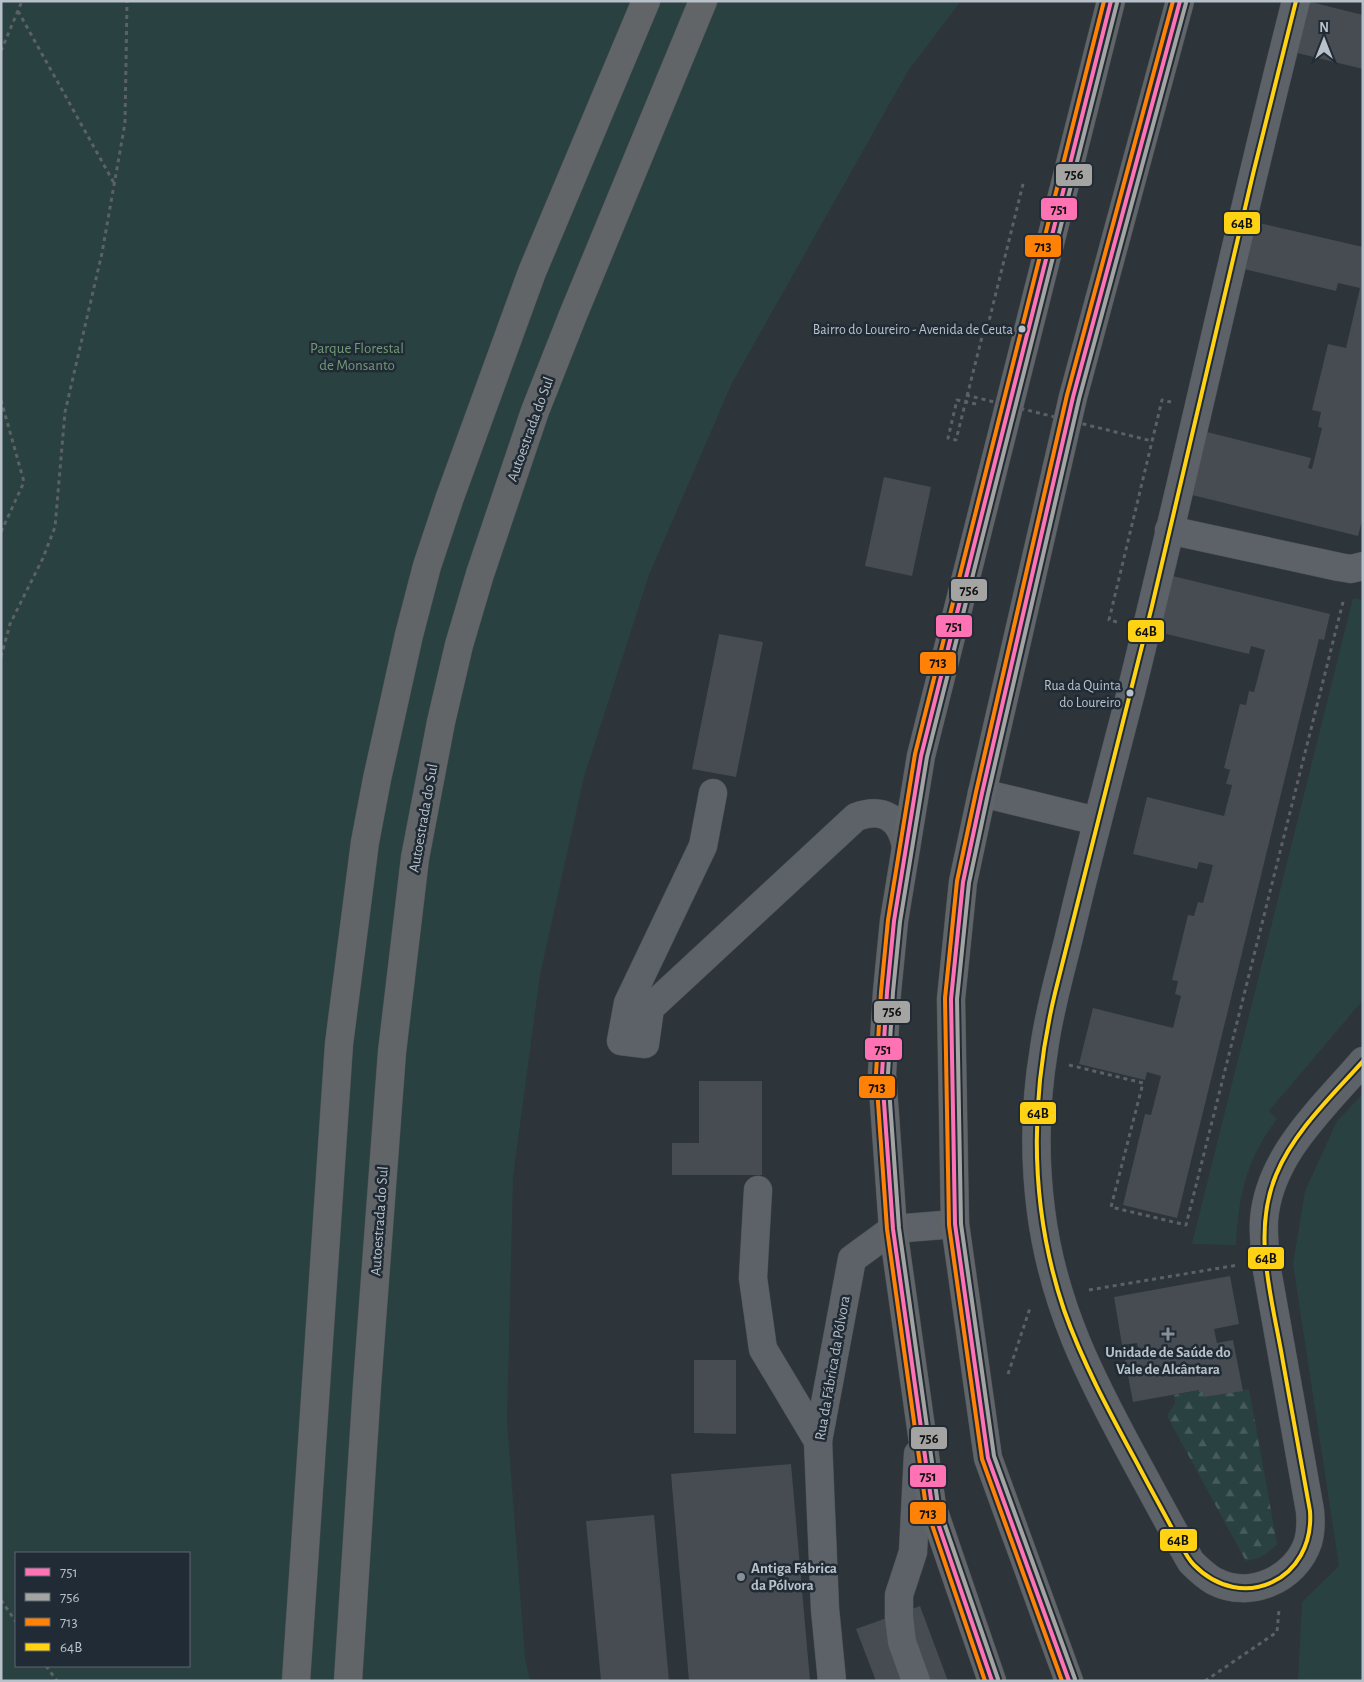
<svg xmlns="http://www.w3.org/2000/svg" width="1364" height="1682" font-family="'Alegreya Sans',sans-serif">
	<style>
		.forest { fill: url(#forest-firs) }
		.park { fill: #2a4141; fill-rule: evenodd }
		.building { fill: #464c51 }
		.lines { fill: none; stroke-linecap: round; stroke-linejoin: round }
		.minor-casing { stroke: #4b5054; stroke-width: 29 }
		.highway-casing { stroke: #4a5055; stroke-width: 29 }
		.path { stroke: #5b6165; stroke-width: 3; stroke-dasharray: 4 4; stroke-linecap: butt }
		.minor { stroke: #5d6268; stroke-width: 28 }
		.highway { stroke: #626568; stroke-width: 28 }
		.path-bridge { stroke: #5b6165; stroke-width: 3; stroke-dasharray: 4 4; stroke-linecap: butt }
		.bus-1-casing { stroke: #202b35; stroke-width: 8 }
		.bus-2-casing { stroke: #202b35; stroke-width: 8 }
		.bus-3-casing { stroke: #202b35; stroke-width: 8 }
		.bus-4-casing { stroke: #202b35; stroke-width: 8 }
		.bus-1 { stroke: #ff73b4; stroke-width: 4 }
		.bus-2 { stroke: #a4a4a3; stroke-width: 4 }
		.bus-3 { stroke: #ff8106; stroke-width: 4 }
		.bus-4 { stroke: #ffd214; stroke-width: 4 }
		.bus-dot { fill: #b8c1ca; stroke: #202b35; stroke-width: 2 }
		.poi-dot { fill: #879098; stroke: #202b35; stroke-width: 2 }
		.labels { text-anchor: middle; stroke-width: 5; stroke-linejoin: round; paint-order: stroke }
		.bus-label { font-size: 14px; fill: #b8c1ca; stroke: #202b35; text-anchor: end }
		.park-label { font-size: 15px; fill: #709a74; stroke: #202b35 }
		.street-label { font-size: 15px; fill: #b8c1ca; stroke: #202b35 }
		.poi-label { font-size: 15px; font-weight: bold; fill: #b8c1ca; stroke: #202b35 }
		.line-badge { stroke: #202b35; stroke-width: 2 }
		.pale-badge-label { font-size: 14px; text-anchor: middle; font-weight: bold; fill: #111 }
	</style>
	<defs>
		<pattern id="forest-firs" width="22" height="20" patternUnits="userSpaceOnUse" patternTransform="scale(1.25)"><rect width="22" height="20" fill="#2a4141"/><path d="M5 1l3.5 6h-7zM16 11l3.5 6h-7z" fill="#475b5b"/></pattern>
	</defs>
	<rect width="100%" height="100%" fill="#2d343a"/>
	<path class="forest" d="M 1249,1389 L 1277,1544 C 1268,1554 1259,1559 1246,1561 L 1167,1416 L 1175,1403 L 1174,1395 L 1199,1390 L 1199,1392 L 1203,1392 L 1204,1397 Z"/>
	<g class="park">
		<path d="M 1,1 L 961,1 L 908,71 L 732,383 L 649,575 L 584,777 L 540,975 L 513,1177 L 507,1422 L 525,1658 L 530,1681 L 1,1681 ZM 16,1553 L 189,1553 L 189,1666 L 16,1666 Z"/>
		<path d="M 1353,598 L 1363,600 L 1363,1000 L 1269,1111 L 1277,1119 C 1247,1158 1238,1196 1236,1245 L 1192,1244 Z"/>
		<path d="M 1363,1094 L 1363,1681 L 1298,1681 L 1302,1602 L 1339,1566 L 1293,1264 L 1305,1191 L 1337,1121 Z"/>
	</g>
	<g class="building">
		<path d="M 1307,1 L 1363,15 L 1363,69 L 1289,51 Z"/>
		<path d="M 1251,221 L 1363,247 L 1363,517 L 1358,536 L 1188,494 L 1203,431 L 1311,458 L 1308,468 L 1312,469 L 1322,428 L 1318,427 L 1321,412 L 1312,410 L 1328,344 L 1346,348 L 1360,288 L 1338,283 L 1336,291 L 1240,268 Z"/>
		<path d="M 884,477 L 931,487 L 912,576 L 865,566 Z"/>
		<path d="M 1160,573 L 1330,614 L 1324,640 L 1319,639 L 1177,1218 L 1123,1205 L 1145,1114 L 1151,1115 L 1161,1076 L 1147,1072 L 1145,1080 L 1079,1064 L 1093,1008 L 1173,1028 L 1181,996 L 1175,994 L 1178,981 L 1172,980 L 1188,915 L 1194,916 L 1198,902 L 1203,903 L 1213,865 L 1199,862 L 1197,869 L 1133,854 L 1147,797 L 1224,816 L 1232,785 L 1226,784 L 1230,770 L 1224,768 L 1240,704 L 1246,705 L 1249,691 L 1254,692 L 1265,650 L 1251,646 L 1249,654 L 1146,629 Z"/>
		<path d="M 719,634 L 763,642 L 736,777 L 692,769 Z"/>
		<path d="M 699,1081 L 762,1081 L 762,1175 L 672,1175 L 672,1143 L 699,1143 Z"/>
		<path d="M 1230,1276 L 1239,1324 L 1214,1329 L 1217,1343 L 1233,1340 L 1243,1391 L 1204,1397 L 1203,1392 L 1199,1392 L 1199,1390 L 1133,1402 L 1125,1360 L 1140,1357 L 1137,1343 L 1122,1345 L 1114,1297 Z"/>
		<path d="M 694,1360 L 736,1360 L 736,1434 L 694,1433 Z"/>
		<path d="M 791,1464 L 810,1681 L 689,1681 L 671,1474 Z"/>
		<path d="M 654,1515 L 669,1681 L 601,1681 L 586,1521 Z"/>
		<path d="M 920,1606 L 948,1681 L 876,1681 L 856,1629 Z"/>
	</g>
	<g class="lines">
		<g class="minor-casing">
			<g id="minor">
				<path d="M 1296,1 C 1237,231 1188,462 1131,692 C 1110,774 1088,855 1069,937 C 1060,974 1049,1011 1044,1049 C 1035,1103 1034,1157 1041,1211 C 1053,1306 1091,1379 1136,1462 C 1154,1495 1172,1529 1191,1562 C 1198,1569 1205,1576 1214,1581 C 1250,1600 1296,1579 1308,1542 C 1311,1532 1311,1522 1310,1511 L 1267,1270 C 1265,1253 1263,1237 1264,1220 C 1269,1155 1323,1108 1363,1061"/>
				<path d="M 1169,530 L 1339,567 L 1351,569 L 1363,566"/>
				<path d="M 713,793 L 703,846 L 628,1003 L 621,1041 L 645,1044 L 650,1008 L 856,817 C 883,807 901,818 906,847"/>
				<path d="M 982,793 L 1097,821"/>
				<path d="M 758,1190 L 753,1278 L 763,1349 L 818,1441"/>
				<path d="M 832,1681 L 825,1609 L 818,1441 L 852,1259 L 893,1229 L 955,1224"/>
				<path d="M 916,1681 L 902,1642 L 899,1617 L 899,1595 L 913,1552 L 918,1454"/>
			</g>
		</g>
		<g class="highway-casing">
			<g id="highway">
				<path d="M 296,1681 L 339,1044 L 365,842 L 377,779 L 409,635 L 427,566 L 450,497 L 532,272 L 646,1"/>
				<path d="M 348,1681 L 367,1386 L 392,1052 L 415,858 L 441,722 L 459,645 L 480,574 L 535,411 L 573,315 L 703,1"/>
				<path d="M 992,1681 L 932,1506 L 893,1229 L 882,1074 L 887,992 L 894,921 L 921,756 L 1111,1"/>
				<path d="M 1069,1681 L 988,1458 L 955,1224 L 951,999 L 963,882 L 982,793 L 1073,397 L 1180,1"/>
			</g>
		</g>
		<g class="path">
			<path d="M 18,11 L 114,183"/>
			<path d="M 1,51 L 22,1"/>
			<path d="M 1,400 L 24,482 L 1,532"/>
			<path d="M 976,404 L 957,400 L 948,438 L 956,440 L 984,329 L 989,321 L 1024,180"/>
			<path d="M 1117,622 L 1109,620 L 1162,400 L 1171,402"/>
			<path d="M 1,657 L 10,624 L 43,558 L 55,527 L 65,412 L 102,253 L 125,123 L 127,1"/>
			<path d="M 1069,1065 L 1143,1083 L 1111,1207 L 1186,1225 L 1344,598"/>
			<path d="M 1089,1290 L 1238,1265"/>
			<path d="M 1008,1374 L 1030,1308"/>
			<path d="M 1,1600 L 16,1622"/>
			<path d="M 46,1666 L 57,1681"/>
			<path d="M 1205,1681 L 1277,1632 L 1279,1610"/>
		</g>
		<use href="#minor" class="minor"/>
		<use href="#highway" class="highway"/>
		<path class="path-bridge" d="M 966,395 L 1152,441"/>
		<g class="bus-1-casing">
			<g id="bus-1">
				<path d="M 992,1681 L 932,1506 L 893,1229 L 882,1074 L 887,992 L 894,921 L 921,756 L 1111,1"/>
				<path d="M 1069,1681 L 988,1458 L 955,1224 L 951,999 L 963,882 L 982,793 L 1073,397 L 1180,1"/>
			</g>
		</g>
		<g class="bus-2-casing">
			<g id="bus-2">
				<path d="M 998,1679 L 938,1505 L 899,1228 L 888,1074 L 893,992 L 900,922 L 927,757 L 1117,3"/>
				<path d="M 1075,1679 L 994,1456 L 961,1224 L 957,999 L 969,883 L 988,794 L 1079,399 L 1186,3"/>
			</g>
		</g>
		<g class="bus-3-casing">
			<g id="bus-3">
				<path d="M 985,1681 L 926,1507 L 887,1229 L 876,1074 L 881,992 L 888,920 L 915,754 L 1104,1"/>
				<path d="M 1062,1681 L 982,1459 L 949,1225 L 945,998 L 957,881 L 976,792 L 1067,395 L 1173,1"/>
			</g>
		</g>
		<g class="bus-4-casing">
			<path id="bus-4" d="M 1296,1 L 1253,174 L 1152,606 L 1055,993 C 1030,1098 1029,1206 1064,1310 C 1083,1364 1111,1415 1138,1465 C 1150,1488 1163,1511 1175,1534 C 1181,1544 1186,1557 1194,1565 C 1242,1614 1315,1580 1310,1511 C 1301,1461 1292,1411 1283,1362 C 1273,1301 1251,1235 1276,1175 C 1294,1131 1332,1096 1363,1061"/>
		</g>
		<use href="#bus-1" class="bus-1"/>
		<use href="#bus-2" class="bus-2"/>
		<use href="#bus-3" class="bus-3"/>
		<use href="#bus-4" class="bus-4"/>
	</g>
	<g class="bus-dot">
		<circle cx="1022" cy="329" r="4.5"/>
		<circle cx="1130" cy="693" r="4.5"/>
	</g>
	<g class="poi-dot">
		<path d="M1165.5 1326.5h5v5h5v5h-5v5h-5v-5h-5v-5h5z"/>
		<circle cx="741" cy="1577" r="5"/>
	</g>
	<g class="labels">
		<g class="bus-label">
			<text x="1013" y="334">Bairro do Loureiro - Avenida de Ceuta</text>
			<text x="1121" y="690">Rua da Quinta<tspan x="1121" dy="17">do Loureiro</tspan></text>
		</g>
		<g class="park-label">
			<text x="357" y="353">Parque Florestal<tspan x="357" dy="17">de Monsanto</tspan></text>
		</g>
		<g class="street-label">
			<text transform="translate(530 429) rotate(-70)" y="5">Autoestrada do Sul</text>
			<text transform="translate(423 818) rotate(-80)" y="5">Autoestrada do Sul</text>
			<text transform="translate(379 1221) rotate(-86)" y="5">Autoestrada do Sul</text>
			<text transform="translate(832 1368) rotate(-80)" y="5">Rua da Fábrica da Pólvora</text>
		</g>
		<g class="poi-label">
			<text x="1168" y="1357">Unidade de Saúde do<tspan x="1168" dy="17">Vale de Alcântara</tspan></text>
			<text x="751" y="1573" text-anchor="start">Antiga Fábrica<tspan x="751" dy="17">da Pólvora</tspan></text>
		</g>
	</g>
	<g class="line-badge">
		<rect x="1055" y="163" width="38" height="24" rx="5" fill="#a4a4a3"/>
		<rect x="1040" y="197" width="38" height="24" rx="5" fill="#ff73b4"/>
		<rect x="1223" y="211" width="38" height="24" rx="5" fill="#ffd214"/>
		<rect x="1024" y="234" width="38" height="24" rx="5" fill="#ff8106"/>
		<rect x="950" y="578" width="38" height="24" rx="5" fill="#a4a4a3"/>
		<rect x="935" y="614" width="38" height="24" rx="5" fill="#ff73b4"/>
		<rect x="1127" y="619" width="38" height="24" rx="5" fill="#ffd214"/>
		<rect x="919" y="651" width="38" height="24" rx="5" fill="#ff8106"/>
		<rect x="873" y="1000" width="38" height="24" rx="5" fill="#a4a4a3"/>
		<rect x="864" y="1037" width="39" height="24" rx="5" fill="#ff73b4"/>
		<rect x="858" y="1075" width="38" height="24" rx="5" fill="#ff8106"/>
		<rect x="1019" y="1101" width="38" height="24" rx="5" fill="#ffd214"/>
		<rect x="1247" y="1246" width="38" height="24" rx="5" fill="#ffd214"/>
		<rect x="910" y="1426" width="38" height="24" rx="5" fill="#a4a4a3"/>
		<rect x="909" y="1464" width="38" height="24" rx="5" fill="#ff73b4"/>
		<rect x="909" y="1501" width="38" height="24" rx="5" fill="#ff8106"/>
		<rect x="1159" y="1528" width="39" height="24" rx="5" fill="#ffd214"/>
	</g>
	<g class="pale-badge-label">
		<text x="1074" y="179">756</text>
		<text x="1059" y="214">751</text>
		<text x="1242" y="228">64B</text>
		<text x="1043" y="251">713</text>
		<text x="969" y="595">756</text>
		<text x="954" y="631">751</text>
		<text x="1146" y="636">64B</text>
		<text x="938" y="667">713</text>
		<text x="892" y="1016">756</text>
		<text x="883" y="1054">751</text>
		<text x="877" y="1092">713</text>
		<text x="1038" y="1118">64B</text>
		<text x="1266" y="1263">64B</text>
		<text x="929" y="1443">756</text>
		<text x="928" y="1481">751</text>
		<text x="928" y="1518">713</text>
		<text x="1178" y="1545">64B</text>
	</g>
	<rect width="1364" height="1682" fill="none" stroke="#b8c1ca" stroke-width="5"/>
	<rect x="15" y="1552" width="175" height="115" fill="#202b35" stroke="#5d6771"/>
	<rect x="25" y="1568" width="25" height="8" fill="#ff73b4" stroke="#5d6771"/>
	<text x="60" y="1577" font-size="15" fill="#b8c1ca">751</text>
	<rect x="25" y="1593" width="25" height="8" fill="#a4a4a3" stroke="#5d6771"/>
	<text x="60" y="1602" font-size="15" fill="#b8c1ca">756</text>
	<rect x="25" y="1618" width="25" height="8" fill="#ff8106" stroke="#5d6771"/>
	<text x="60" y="1627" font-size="15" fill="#b8c1ca">713</text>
	<rect x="25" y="1643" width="25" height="8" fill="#ffd214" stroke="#5d6771"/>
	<text x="60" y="1652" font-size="15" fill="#b8c1ca">64B</text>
	<g transform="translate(1324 40)" stroke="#202b35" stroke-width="4" paint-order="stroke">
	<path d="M0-4L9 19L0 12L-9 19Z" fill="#b8c1ca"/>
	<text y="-8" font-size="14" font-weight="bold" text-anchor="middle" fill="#b8c1ca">N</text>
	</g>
</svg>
